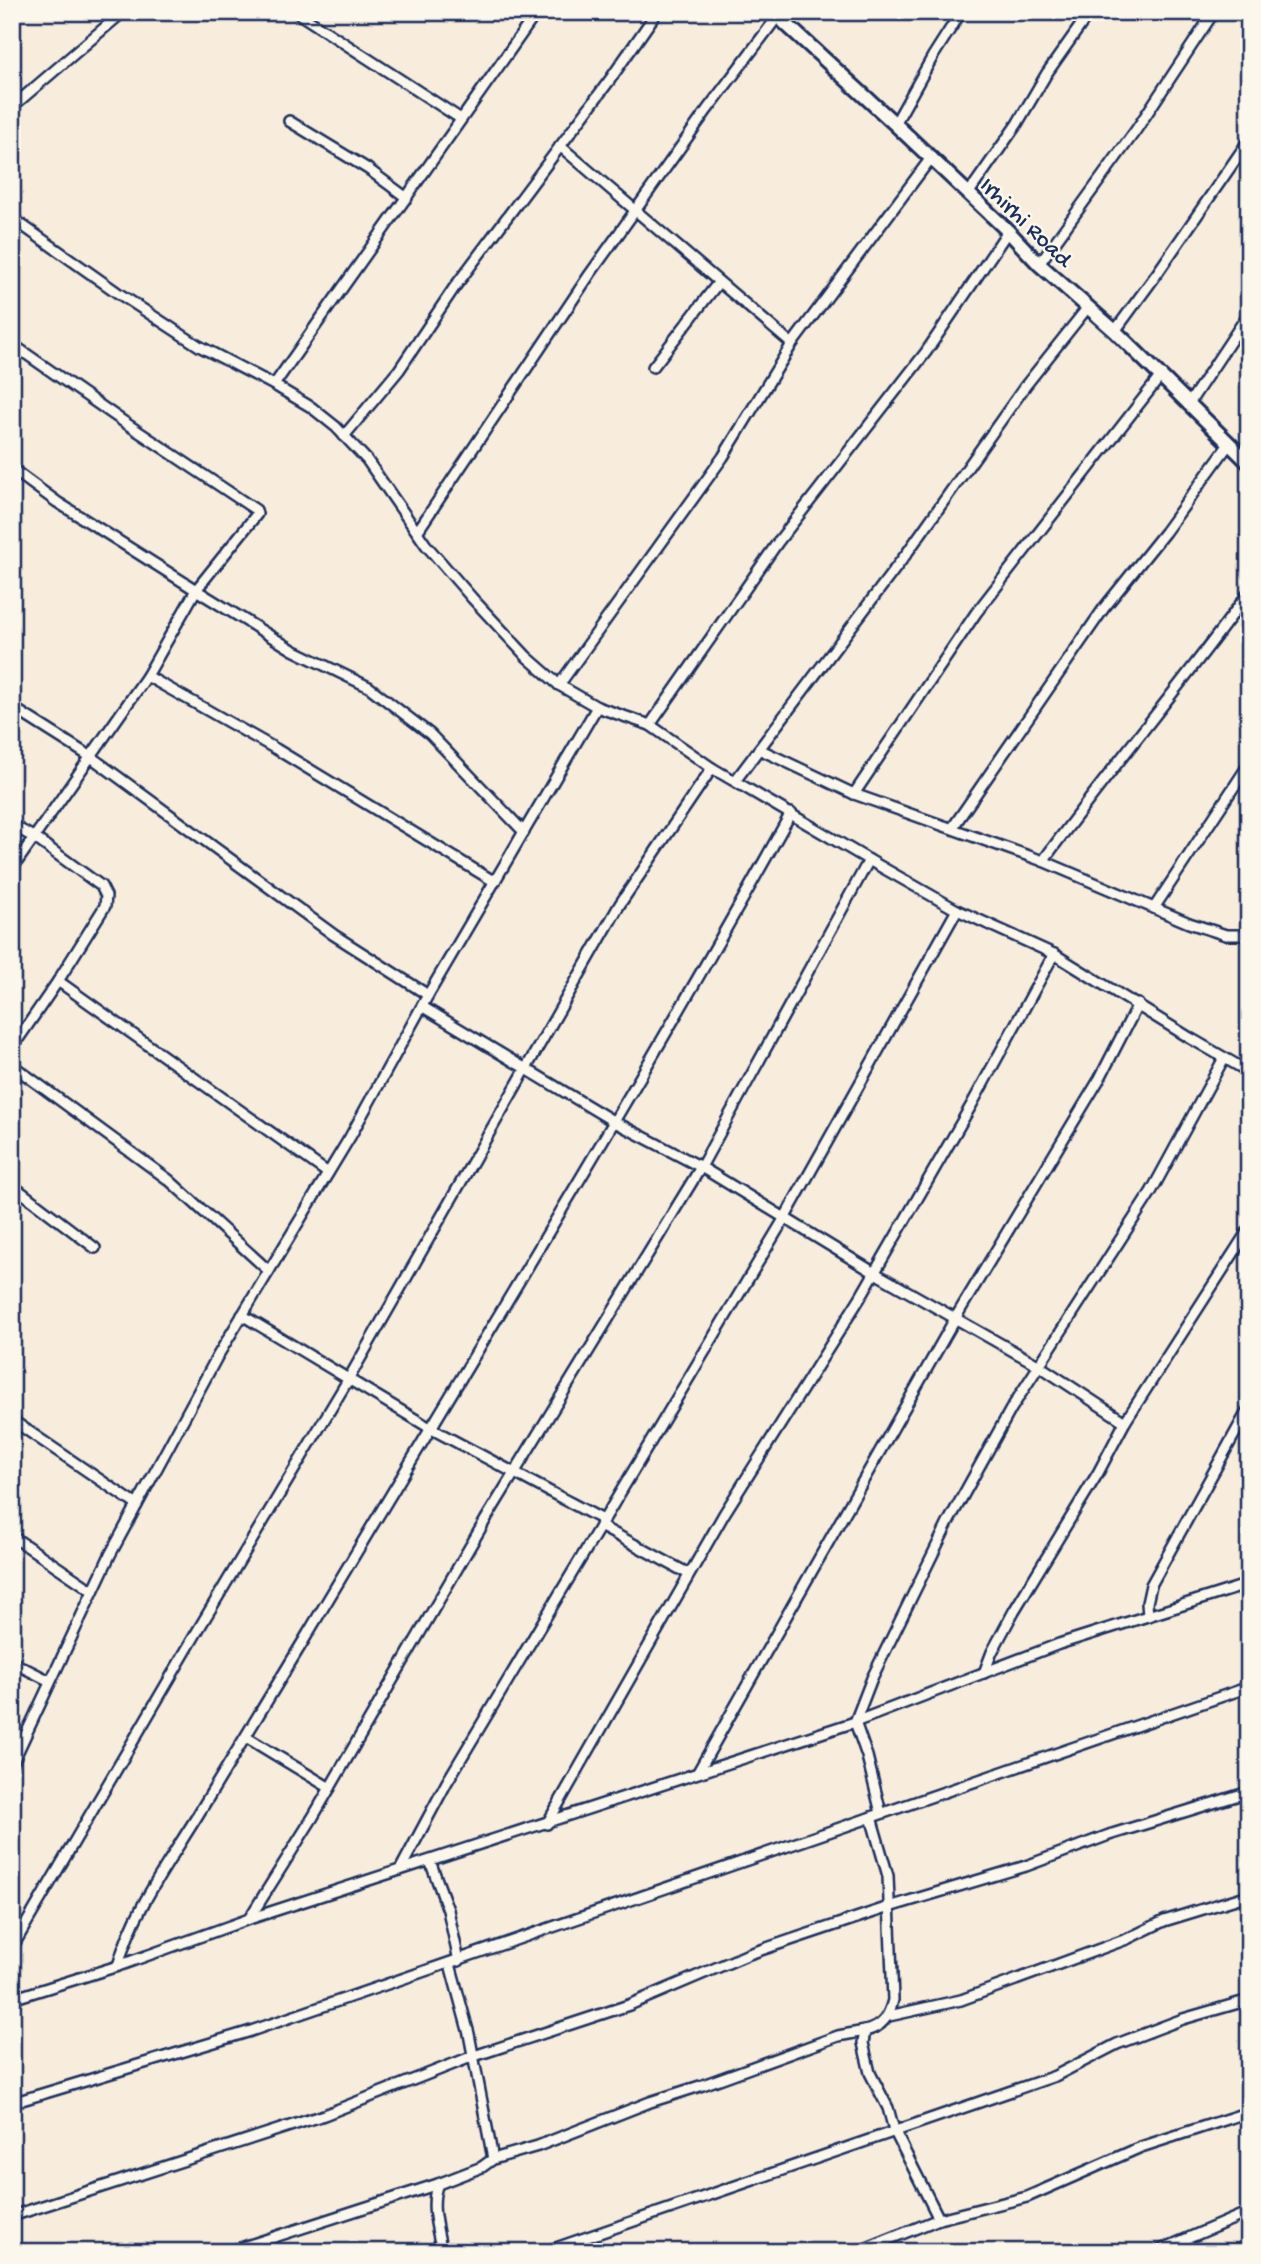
<svg xmlns="http://www.w3.org/2000/svg" width="1261" height="2264" font-family="'Gochi Hand',sans-serif">
	<style>
		.lines { fill: none; stroke-linecap: round; stroke-linejoin: round }
		.street-casing { stroke: #1b2f5e; stroke-width: 14 }
		.secondary-casing { stroke: #1b2f5e; stroke-width: 18 }
		.street { stroke: #fbf7ec; stroke-width: 9 }
		.secondary { stroke: #fbf7ec; stroke-width: 12 }
		.labels { text-anchor: middle; stroke-width: 5; stroke-linejoin: round; paint-order: stroke }
		.street-label { font-size: 24px; fill: #1b2f5e; stroke: #fbf7ec }
	</style>
	<rect width="100%" height="100%" fill="#f8ecdc"/>
	<filter id="ink" filterUnits="userSpaceOnUse"><feTurbulence type="fractalNoise" baseFrequency=".0143" numOctaves="2"/><feDisplacementMap in="SourceGraphic" scale="14" xChannelSelector="R" yChannelSelector="G"/><feConvolveMatrix kernelMatrix="1 2 1 2 8 2 1 2 1" color-interpolation-filters="sRGB"/></filter>
	<g filter="url(#ink)">
		<g class="lines">
			<g class="street-casing">
				<g id="street">
					<path d="M 296,12 L 461,119"/>
					<path d="M 12,107 L 123,12"/>
					<path d="M 289,121 L 368,169 L 407,198"/>
					<path d="M 895,124 L 933,56 L 961,12"/>
					<path d="M 560,146 L 792,344"/>
					<path d="M 968,194 L 1017,124 L 1047,73 L 1090,12"/>
					<path d="M 12,218 L 118,293 L 199,346 L 274,385 L 311,407 L 336,427 L 367,460 L 426,545 L 472,598 L 527,657 L 559,685 L 597,707 L 650,725 L 712,768 L 869,860 L 957,910 L 1054,954 L 1190,1038 L 1249,1072"/>
					<path d="M 1039,264 L 1136,130 L 1214,12"/>
					<path d="M 1115,331 L 1156,275 L 1249,140"/>
					<path d="M 12,344 L 124,422 L 256,510 L 257,514 L 196,590 L 147,676 L 12,869"/>
					<path d="M 653,367 L 718,283"/>
					<path d="M 274,385 L 537,12"/>
					<path d="M 1188,405 L 1249,313"/>
					<path d="M 344,436 L 399,370 L 454,288 L 609,81 L 657,12"/>
					<path d="M 12,469 L 57,502 L 196,590 L 293,650 L 369,687 L 430,734 L 524,832"/>
					<path d="M 417,532 L 590,274 L 707,110 L 778,16"/>
					<path d="M 147,676 L 276,749 L 495,882"/>
					<path d="M 559,685 L 723,457 L 792,344 L 931,158"/>
					<path d="M 12,707 L 91,757 L 334,935 L 428,995"/>
					<path d="M 650,725 L 778,542 L 926,352 L 1008,231"/>
					<path d="M 759,749 L 854,794 L 1043,861 L 1189,923 L 1226,935 L 1249,935"/>
					<path d="M 735,781 L 907,553 L 1026,385 L 1088,307"/>
					<path d="M 854,794 L 976,613 L 1160,377"/>
					<path d="M 12,825 L 35,838 L 101,886 L 106,896 L 105,906 L 58,981"/>
					<path d="M 953,827 L 1104,608 L 1165,532 L 1229,444"/>
					<path d="M 1043,861 C 1109,770 1183,684 1249,592"/>
					<path d="M 1154,908 L 1249,764"/>
					<path d="M 423,1007 L 613,1121 L 701,1167 L 875,1273 L 1038,1365 L 1125,1422"/>
					<path d="M 12,1048 L 58,981 L 328,1173"/>
					<path d="M 12,1065 L 169,1180 L 269,1271"/>
					<path d="M 12,1185 L 95,1248"/>
					<path d="M 242,1315 L 430,1428 L 603,1520"/>
					<path d="M 12,1420 L 137,1505"/>
					<path d="M 600,1526 L 689,1574"/>
					<path d="M 12,1536 L 93,1591"/>
					<path d="M 1148,1616 L 1147,1603 L 1151,1585 L 1249,1408"/>
					<path d="M 12,1662 L 50,1681"/>
					<path d="M 984,1673 L 992,1652 L 1014,1611 L 1098,1473 L 1125,1422 L 1249,1229"/>
					<path d="M 246,1737 L 330,1788"/>
					<path d="M 12,1764 L 110,1555 L 217,1357 L 350,1137 L 428,995 L 597,707"/>
					<path d="M 698,1772 L 956,1317 L 1100,1078 L 1138,1004"/>
					<path d="M 881,1813 L 867,1756 L 855,1722 L 872,1678 L 949,1521 L 1011,1409 L 1151,1192 L 1224,1058"/>
					<path d="M 871,1817 L 888,1876 L 893,2000 C 889,2016 883,2027 865,2031 L 863,2043 L 870,2073 L 888,2108 L 894,2130 L 939,2219"/>
					<path d="M 547,1824 L 724,1514 L 860,1298 L 972,1104 L 1054,954"/>
					<path d="M 430,1861 L 448,1910 L 459,1961"/>
					<path d="M 400,1870 L 447,1782 L 784,1219 L 957,910"/>
					<path d="M 249,1919 L 313,1817 L 486,1519 L 701,1167 L 869,860"/>
					<path d="M 12,1948 L 201,1625 L 348,1380 L 620,904 L 712,768"/>
					<path d="M 118,1966 C 132,1913 167,1865 196,1818 C 232,1759 268,1700 304,1640 C 467,1366 636,1093 791,813"/>
					<path d="M 12,1999 L 118,1966 L 249,1919 L 855,1722 L 1059,1644 L 1249,1584"/>
					<path d="M 889,2016 L 961,2000 L 1127,1939 L 1164,1921 L 1249,1895"/>
					<path d="M 12,2103 L 251,2031 L 1249,1687"/>
					<path d="M 493,2159 L 538,2146 L 650,2102 L 700,2086 L 838,2036 L 865,2031"/>
					<path d="M 12,2216 L 324,2115 L 471,2057 L 629,2005 L 749,1954 L 889,1907 L 1026,1866 L 1109,1835 L 1249,1792"/>
					<path d="M 228,2252 L 438,2184"/>
					<path d="M 442,2252 C 438,2231 429,2204 438,2184 L 482,2167 L 493,2159 L 469,2034 L 450,1964"/>
					<path d="M 544,2252 L 1055,2076 L 1117,2044 L 1183,2019 L 1249,2000"/>
					<path d="M 857,2252 L 939,2219 L 1027,2197 L 1141,2147 L 1249,2112"/>
					<path d="M 1156,2252 L 1249,2212"/>
				</g>
			</g>
			<g class="secondary-casing">
				<path id="secondary" d="M 773,12 L 895,124 L 1008,231 L 1039,264 L 1115,331 L 1249,463"/>
			</g>
			<use href="#street" class="street"/>
			<use href="#secondary" class="secondary"/>
		</g>
	</g>
	<g class="labels">
		<g class="street-label">
			<text transform="translate(1027 221) rotate(44)" y="8">Irhirhi Road</text>
		</g>
	</g>
	<rect width="1261" height="2264" fill="none" stroke="#fbf7ec" stroke-width="42"/>
	<rect x="21" y="21" width="1219" height="2222" fill="none" stroke="#1b2f5e" stroke-width="2.5" filter="url(#ink)"/>
</svg>
